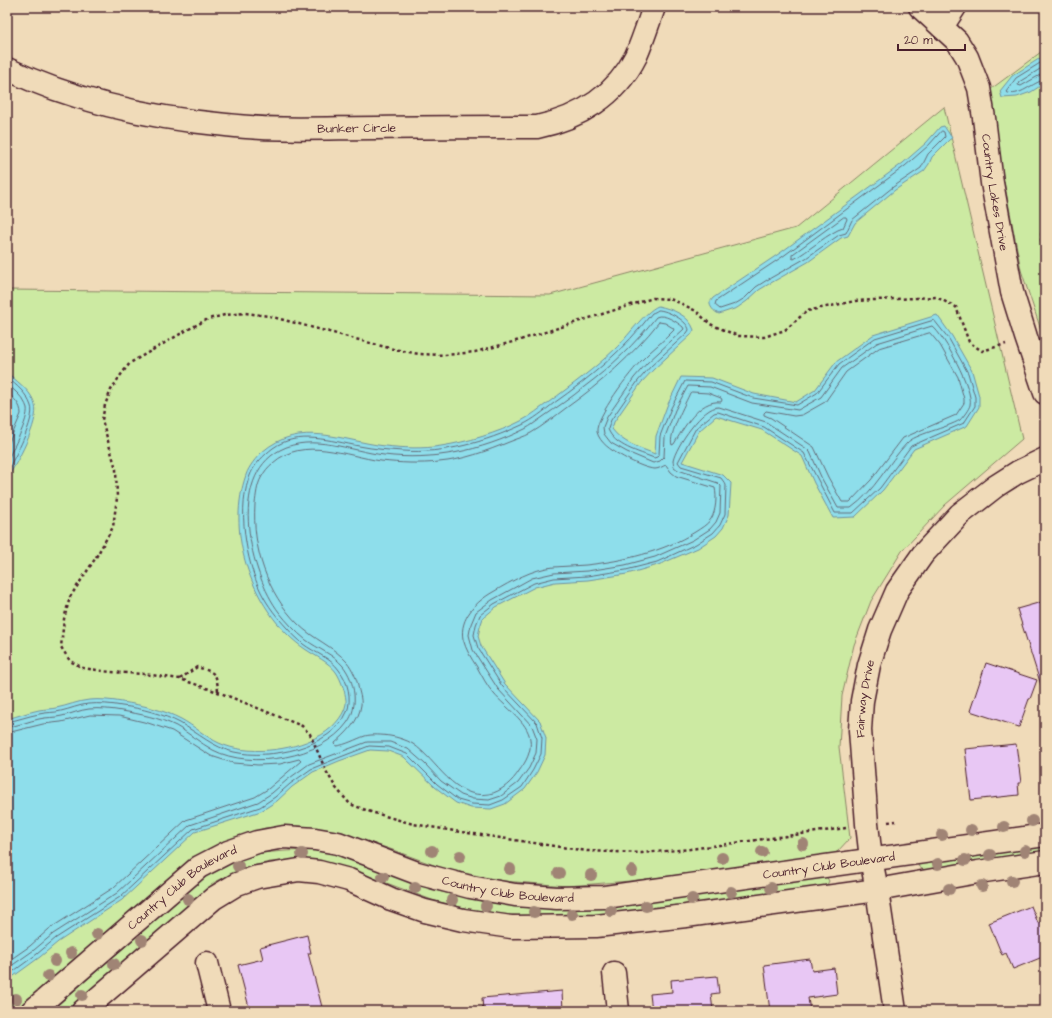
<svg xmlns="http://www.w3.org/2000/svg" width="1052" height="1018" font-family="'Architects Daughter',sans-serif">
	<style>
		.green { fill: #cceaa2; stroke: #8b8466 }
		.water { fill: #8edeeb; stroke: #73929e }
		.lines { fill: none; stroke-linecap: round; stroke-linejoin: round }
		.shore { stroke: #656b78; stroke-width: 1 }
		.building { fill: #e8c7f4; stroke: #4a1f2b }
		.minor-casing { stroke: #4a1f2b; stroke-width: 25 }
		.path { stroke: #4a1f2b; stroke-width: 2.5; stroke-dasharray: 3 3; stroke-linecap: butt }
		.minor { stroke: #f0dbb9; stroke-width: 22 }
		.tree { fill: #a08475 }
		.labels { text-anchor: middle; stroke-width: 3.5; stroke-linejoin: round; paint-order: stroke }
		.street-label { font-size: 12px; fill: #4a1f2b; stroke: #f0dbb9 }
	</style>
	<rect width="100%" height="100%" fill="#f0dbb9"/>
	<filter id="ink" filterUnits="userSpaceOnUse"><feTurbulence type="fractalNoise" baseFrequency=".025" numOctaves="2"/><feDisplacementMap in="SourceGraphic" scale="8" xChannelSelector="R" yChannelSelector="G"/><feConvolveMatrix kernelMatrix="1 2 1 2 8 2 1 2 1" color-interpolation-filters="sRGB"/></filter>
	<g filter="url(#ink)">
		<g class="green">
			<path d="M 1045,49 L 1045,342 L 1021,270 L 987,92 Z"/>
			<path d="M 944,107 L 1022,439 L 945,505 L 902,551 L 871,601 L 854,645 L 842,696 L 839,747 L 850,838 L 837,852 L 824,857 L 630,881 L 567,886 L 503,881 L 445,869 L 390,849 L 340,833 L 300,826 L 265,828 L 225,842 L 42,992 L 17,1011 L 7,1011 L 7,290 L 550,295 L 796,228 Z"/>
			<path d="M 1043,845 L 1045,849 L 1041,853 L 927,870 L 922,869 L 918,866 L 919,864 Z"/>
			<path d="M 313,850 L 340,855 L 433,890 L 486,902 L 517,906 L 826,876 L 829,881 L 827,885 L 824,886 L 609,916 L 535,917 L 501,914 L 468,909 L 432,900 L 341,866 L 320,861 L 296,860 L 270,862 L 244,868 L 215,882 L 67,1011 L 51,1011 L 204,878 L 239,860 L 261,853 L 286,851 Z"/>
		</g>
		<g class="water">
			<path d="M 1045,55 L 1045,83 L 1031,92 L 1017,97 L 1002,98 L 1000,91 L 1012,76 Z"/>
			<path d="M 944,126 L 952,138 L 949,140 L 932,157 L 929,164 L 924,171 L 895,190 L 855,223 L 848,236 L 841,238 L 808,262 L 769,284 L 759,290 L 747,301 L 737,308 L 719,314 C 714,312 709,306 710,302 L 713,298 L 780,253 L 903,163 L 926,143 L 940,127 Z"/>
			<path d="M 658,306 C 672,309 689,315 694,330 L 691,335 L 654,369 L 641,383 L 614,422 L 612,429 C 622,443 640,448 655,454 L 656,436 L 667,406 L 681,377 L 712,378 L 754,394 L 796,402 L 815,390 L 836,362 L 873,335 L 937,315 L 952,336 L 972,371 L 979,396 L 979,407 L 967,426 L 914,449 L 883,490 L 855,517 L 833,518 L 814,483 L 802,456 L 762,430 L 716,416 L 699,431 L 682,462 L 723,475 L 731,483 L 729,515 L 723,528 L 716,536 L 698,548 L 658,565 L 627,574 L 588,580 L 555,582 L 535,587 L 496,607 L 483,618 L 480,627 L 478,636 L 481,646 L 505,684 L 540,721 L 546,738 L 545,755 L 537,772 L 525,789 L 505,804 L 491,809 L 471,808 L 456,803 L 435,787 L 404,757 L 388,751 L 370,750 L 339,761 L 313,772 L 292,787 L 277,801 L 261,811 L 195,832 L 122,900 L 58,942 L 40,957 L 7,981 L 7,719 C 18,716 29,712 39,710 C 45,709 51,709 56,708 C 67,706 78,701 89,700 C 99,699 112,700 122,702 C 142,705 164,710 181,719 C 194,726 206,737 219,743 C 247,756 291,751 317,737 C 329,732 344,717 346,704 C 347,696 341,679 336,672 C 329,662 315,656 305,649 C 299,645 293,640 288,635 C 248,595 227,529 246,475 C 249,466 256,458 262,452 C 300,419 342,441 385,446 C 403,448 423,449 441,446 C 467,442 498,433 521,421 C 531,416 540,408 549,402 C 572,385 594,369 615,349 C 627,338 644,312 658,306 Z"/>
			<path d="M 7,374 L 10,375 C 20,384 32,392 35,405 C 40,422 16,464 7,479 Z"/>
		</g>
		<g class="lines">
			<g class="shore">
				<path d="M 1045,60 L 1016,78 L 1006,92 C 1019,99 1033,81 1045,80"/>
				<path d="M 1045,66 L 1019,82 L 1018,85 L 1021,86 L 1040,75 L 1045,75"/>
				<path d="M 942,131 L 944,132 L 945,137 L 928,154 L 921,168 L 893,187 L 852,220 L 846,233 L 839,235 L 806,258 L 767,280 L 756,287 L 745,298 L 735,304 L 720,309 L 715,305 L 716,301 L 782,257 L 905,166 L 928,146 Z"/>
				<path d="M 844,217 L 846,217 L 847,219 L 843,228 C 831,231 807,252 794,259 L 792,258 L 792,255 Z"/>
				<path d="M 659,322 L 665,323 L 673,328 L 674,330 C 664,341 652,349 642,360 C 631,371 595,417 597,432 C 600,443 611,450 620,455 C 628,460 646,469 655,469 C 659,469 663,466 666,465 L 671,472 L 676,476 L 715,488 C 717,497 716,511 711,519 C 707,525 701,528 695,532 C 663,552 623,561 586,565 C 575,566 565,566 554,567 C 532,569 512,581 493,592 C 477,601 459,618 463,639 C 466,650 471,658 477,667 C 482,676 487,686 494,694 C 505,707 528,722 530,739 C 532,751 526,762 519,771 C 513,781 501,792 489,794 C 454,800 437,760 413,744 C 407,740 397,737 390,736 C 383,735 372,734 365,736 C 356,739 346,745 336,746 L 335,743 C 347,733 359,721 361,705 C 362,699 359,692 358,686 C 357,679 352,668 347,662 C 333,646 313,639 298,624 C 267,593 252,548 255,504 C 256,496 257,485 261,478 C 264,472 268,467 273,463 C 303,436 346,456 381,461 C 400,463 420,464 439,462 C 463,460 487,451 509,442 C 516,439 524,437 531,433 C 543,426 554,417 566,408 C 601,383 632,356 659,322 Z"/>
				<path d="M 930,333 L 940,345 L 958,377 L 964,399 L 964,403 L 956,415 L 903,438 L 871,480 L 850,502 L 842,502 L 828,477 L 814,447 L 771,418 L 764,415 L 764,413 L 766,411 L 794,416 L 802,415 L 825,402 L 846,372 L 879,348 Z"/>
				<path d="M 7,378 C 17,385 27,394 31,406 C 36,419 14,459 7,471"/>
				<path d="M 7,384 C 15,391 24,398 27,408 C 29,420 12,450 7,461"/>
				<path d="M 7,392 C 14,399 21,404 21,414 L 7,447"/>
				<path d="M 692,392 L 708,393 L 721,398 L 722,400 L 721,402 C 699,399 683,429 674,444 L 672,445 C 668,435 685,404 690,393 Z"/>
				<path d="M 7,722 C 18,720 28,716 39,714 C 47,712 54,713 61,711 C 70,709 79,705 88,704 C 99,703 112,704 122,706 C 141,708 163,714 180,723 C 198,733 214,748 234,752 C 269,760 332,748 347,712 C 352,699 348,681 339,670 C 331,658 315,653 303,644 C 298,639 292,634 287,628 C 277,617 268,606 261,592 C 246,562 236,506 251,473 C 255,464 264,455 273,448 C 298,430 331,441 359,446 C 374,449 388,450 403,451 C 444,454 485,442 522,425 C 533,420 544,411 554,403 C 591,377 625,349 652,313 C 653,313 657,311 658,310 C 667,310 688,321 689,330 L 687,333 L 651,366 L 638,381 L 611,420 L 608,429 C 614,446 639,452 654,458 L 657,457 L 659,455 L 660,436 L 671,408 L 685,381 L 711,382 L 753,398 L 797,405 L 817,393 L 839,364 L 875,338 L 934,320 L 949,339 L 968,373 L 975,397 L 975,406 L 964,423 L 911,446 L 880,488 L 853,513 L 835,513 L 804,453 L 764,427 L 718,412 L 714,413 L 696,428 L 678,462 L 681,466 L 721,478 L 726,485 L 725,514 L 720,525 L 713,533 L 696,544 L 657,562 L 626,570 L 587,576 L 554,578 L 534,583 L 494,604 L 480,615 L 476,625 L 474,635 L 478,648 L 502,686 L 537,723 L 542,738 L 541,754 L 533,770 L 522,787 L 503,800 L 490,805 L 472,804 L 458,800 L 437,784 L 407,754 L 389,747 L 369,746 L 338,758 L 311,769 L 290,784 L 275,797 L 260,807 L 193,829 L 120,897 L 56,938 L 37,954 L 7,976"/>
				<path d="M 7,727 C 18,726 29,721 39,719 C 47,717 54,718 62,716 C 71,714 80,710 89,709 C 99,708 112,709 122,711 C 140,714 160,718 176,726 C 189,733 200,743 213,750 C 251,770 322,758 347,723 C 359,707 355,681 343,666 C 333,654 318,649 306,640 C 296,632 287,622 279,612 C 250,574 227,478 280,450 C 312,433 350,451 384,455 C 432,461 481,451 525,429 C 531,426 537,421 543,417 C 557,407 571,398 584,387 C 611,367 635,344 656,317 C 664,313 677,322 683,327 L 684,329 L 647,363 L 634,378 L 607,417 L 603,427 L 604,434 L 611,443 L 627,452 L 653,463 L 660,461 L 664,457 L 665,437 L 675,410 L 688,386 L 710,387 L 752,403 L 798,410 L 821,397 L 842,368 L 877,343 L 932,326 C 944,335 974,390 970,405 C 969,409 963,417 960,420 C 947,428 915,434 907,443 C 887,464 875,491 851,508 L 838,508 L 822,479 L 810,452 L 807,449 L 766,422 L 719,407 C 703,406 676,446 673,461 L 674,467 L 678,470 L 718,483 L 721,486 L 720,513 L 716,522 L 710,529 L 693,540 L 655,557 L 625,565 L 587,571 L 554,573 L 532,578 L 492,600 L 476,612 L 471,624 L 469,635 L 473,650 L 498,689 L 532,726 L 537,739 L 536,753 L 529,768 L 518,783 L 501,796 L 489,800 L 473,799 L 461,795 L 441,781 L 425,764 L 408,749 L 390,742 L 367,742 L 309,764 L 287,780 L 272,793 L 258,802 L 190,825 L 117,893 L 53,934 L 34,950 L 7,969"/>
				<path d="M 7,733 L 43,724 L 61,722 L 90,715 L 119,716 L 148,723 L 172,731 L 211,756 L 233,763 L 258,765 L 280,764 L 299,759 L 301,761 L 268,789 L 255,797 L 186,820 L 113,888 L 49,929 L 30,946 L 7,962"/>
			</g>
		</g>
		<g class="building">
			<path d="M 1045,601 L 1045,684 L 1041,685 L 1017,609 Z"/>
			<path d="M 986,663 L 1037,680 L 1030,699 L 1029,699 L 1019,727 L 970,711 Z"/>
			<path d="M 1016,744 L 1021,783 L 1018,783 L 1019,795 L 971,800 L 965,749 Z"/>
			<path d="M 1031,906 L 1038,923 L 1045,920 L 1045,956 L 1013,969 L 1006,953 L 1002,955 L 989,923 Z"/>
			<path d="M 307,935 L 311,953 L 308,953 L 323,1011 L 250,1011 L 238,965 L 263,959 L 260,947 Z"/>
			<path d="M 810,959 L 812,971 L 834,968 L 837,994 L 808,998 L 810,1011 L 770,1011 L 764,965 Z"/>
			<path d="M 717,976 L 719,993 L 711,994 L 713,1011 L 652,1011 L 650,994 L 672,992 L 671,980 Z"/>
			<path d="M 562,991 L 563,1011 L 483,1011 L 482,998 Z"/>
		</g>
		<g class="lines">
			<g class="minor-casing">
				<g id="minor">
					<path id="s1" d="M 920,7 L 957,41 L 967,57 L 979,88 L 984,118 L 992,183 L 1012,292 L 1026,337 L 1045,393"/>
					<path d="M 942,27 L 955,7"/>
					<path id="s2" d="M 7,69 C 74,101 152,118 226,125 C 276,131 327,128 377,128 C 430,127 484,127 537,127 C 579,118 616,96 636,56 C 643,40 648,24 654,7"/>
					<path d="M 207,963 L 219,1011"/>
					<path d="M 614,973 L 618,1011"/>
					<path id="s3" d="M 32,1011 L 199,867 L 228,852 L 257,842 L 284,837 L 315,839 L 338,843 L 417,873 L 470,887 L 515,895 L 557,898 L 605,897 L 1045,835"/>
					<path d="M 83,1011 L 214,898 L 237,884 L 257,877 L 299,870 L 319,872 L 349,880 L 391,899 L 425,911 L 463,920 L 511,927 L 596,926 L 686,916 L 877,890 L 978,872 L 1045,862"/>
					<path id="s4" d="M 895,1011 L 877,890 L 871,859 L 867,824 L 860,730 L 862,701 L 869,665 L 880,630 L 897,591 L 923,554 L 960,514 L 996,486 L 1018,472 L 1045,459"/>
				</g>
			</g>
			<g class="path">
				<path d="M 1045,215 L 1041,238 L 1045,261"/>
				<path d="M 180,679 L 197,667 C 215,673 217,672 218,692"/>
				<path d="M 888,822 L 896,821"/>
				<path d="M 846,828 L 690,849 L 642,853 L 587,851 L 448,830 L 413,824 L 371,812 L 350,804 L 336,788 L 326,771 L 310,734 L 302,726 L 218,692 L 180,679 L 144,674 L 110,672 L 83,668 L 70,661 L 61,647 L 64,619 L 70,597 L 95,559 L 113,527 L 117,498 L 116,469 L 102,420 L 105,405 L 111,390 L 120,376 L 130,363 L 187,330 L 208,319 L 225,315 L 245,313 L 269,316 L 393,349 L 419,354 L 445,355 L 475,352 L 520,340 L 653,298 L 670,299 L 680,303 L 696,311 L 710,324 L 738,336 L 764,337 L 785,330 L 807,311 L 855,301 L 936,297 L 956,307 L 969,342 L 982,351 L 1006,344"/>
			</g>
			<use href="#minor" class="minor"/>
		</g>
		<g class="tree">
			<circle cx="1032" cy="821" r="6"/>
			<circle cx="1004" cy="827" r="6"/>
			<circle cx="971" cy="830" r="6"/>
			<circle cx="942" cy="835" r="6"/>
			<circle cx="803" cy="844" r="6"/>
			<circle cx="432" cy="851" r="6"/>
			<circle cx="1025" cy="851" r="6"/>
			<circle cx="762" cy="852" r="6"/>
			<circle cx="302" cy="854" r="6"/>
			<circle cx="990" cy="855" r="6"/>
			<circle cx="460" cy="856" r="6"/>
			<circle cx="722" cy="858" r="6"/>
			<circle cx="965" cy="860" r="6"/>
			<circle cx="938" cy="864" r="6"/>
			<circle cx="238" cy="866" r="6"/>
			<circle cx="510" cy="869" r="6"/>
			<circle cx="632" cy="871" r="6"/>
			<circle cx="559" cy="873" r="6"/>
			<circle cx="591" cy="875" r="6"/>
			<circle cx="383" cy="877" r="6"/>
			<circle cx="1012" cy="881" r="6"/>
			<circle cx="982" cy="886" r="6"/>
			<circle cx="415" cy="888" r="6"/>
			<circle cx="771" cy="888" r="6"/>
			<circle cx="949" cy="889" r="6"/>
			<circle cx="731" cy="892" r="6"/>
			<circle cx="188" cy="899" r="6"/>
			<circle cx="692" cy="899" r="6"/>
			<circle cx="452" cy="900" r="6"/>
			<circle cx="486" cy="906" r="6"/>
			<circle cx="646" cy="906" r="6"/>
			<circle cx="611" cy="911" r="6"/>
			<circle cx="534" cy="912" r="6"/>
			<circle cx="572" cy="914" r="6"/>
			<circle cx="97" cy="934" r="6"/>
			<circle cx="142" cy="940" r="6"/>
			<circle cx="71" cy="953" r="6"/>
			<circle cx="55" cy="961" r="6"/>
			<circle cx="114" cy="964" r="6"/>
			<circle cx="48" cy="976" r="6"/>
			<circle cx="82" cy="995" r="6"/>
			<circle cx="16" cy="999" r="6"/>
		</g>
	</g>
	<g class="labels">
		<g class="street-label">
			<text dy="4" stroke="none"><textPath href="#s2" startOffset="358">Bunker Circle</textPath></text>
			<text dy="4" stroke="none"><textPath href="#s1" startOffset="208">Country Lakes Drive</textPath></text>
			<text dy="4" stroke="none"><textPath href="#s4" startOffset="315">Fairway Drive</textPath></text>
			<text dy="4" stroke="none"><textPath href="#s3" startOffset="867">Country Club Boulevard</textPath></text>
			<text dy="4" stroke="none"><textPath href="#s3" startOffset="543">Country Club Boulevard</textPath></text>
			<text dy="4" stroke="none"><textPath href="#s3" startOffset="195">Country Club Boulevard</textPath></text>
		</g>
	</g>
	<rect width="1052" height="1018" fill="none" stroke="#f0dbb9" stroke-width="24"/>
	<rect x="12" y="12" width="1028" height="994" fill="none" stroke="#4a1f2b" stroke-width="1.5" filter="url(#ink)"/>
	<path d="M898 44v6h67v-6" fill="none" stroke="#4a1f2b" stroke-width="2"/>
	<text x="904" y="44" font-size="12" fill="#4a1f2b" stroke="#f0dbb9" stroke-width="3" paint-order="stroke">20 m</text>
</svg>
